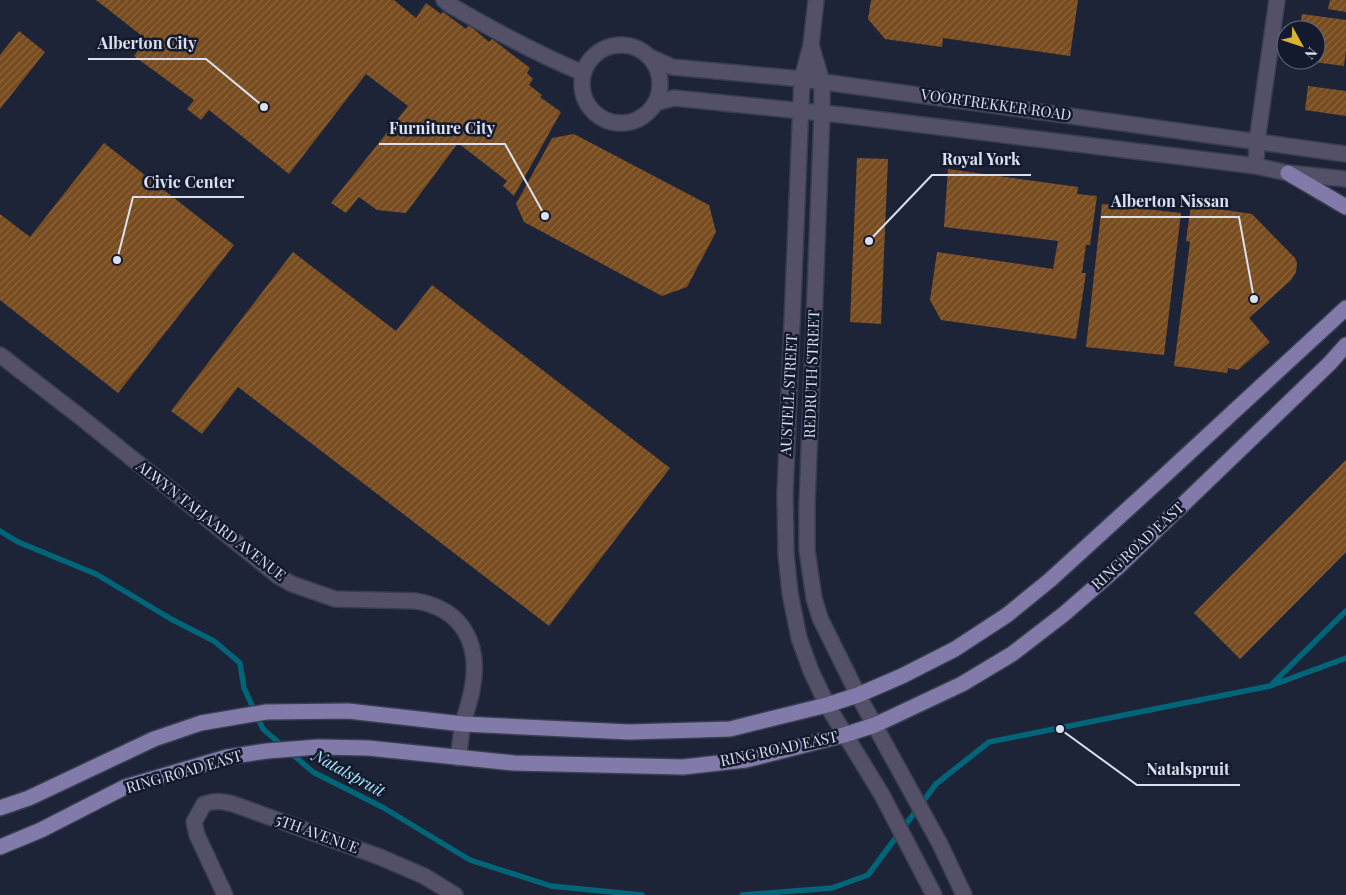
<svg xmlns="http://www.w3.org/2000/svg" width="1346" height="895" font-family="'Playfair Display',serif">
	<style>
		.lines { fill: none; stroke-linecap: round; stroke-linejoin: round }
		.stream { stroke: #006579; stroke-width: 5.5 }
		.building { fill: url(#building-hatch) }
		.minor-casing { stroke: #383e51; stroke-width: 18 }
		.tertiary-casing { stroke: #383e51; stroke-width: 18 }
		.primary-casing { stroke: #383e51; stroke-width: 18 }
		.minor { stroke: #545067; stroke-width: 15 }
		.tertiary { stroke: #545067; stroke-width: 15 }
		.primary { stroke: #827aa9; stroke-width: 15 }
		.labels { text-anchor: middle; stroke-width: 5; stroke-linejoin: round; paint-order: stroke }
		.street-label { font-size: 15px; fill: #dbe0ee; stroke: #141a2e }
		.water-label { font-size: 16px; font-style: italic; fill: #abebfd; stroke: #141a2e }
		.leader { fill: none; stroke: #dbe0ee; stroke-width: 2 }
		.callout-dot { fill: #dbe0ee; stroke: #141a2e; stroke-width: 2 }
		.callout-label { font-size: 16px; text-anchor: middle; font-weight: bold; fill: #dbe0ee; stroke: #141a2e; stroke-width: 5; stroke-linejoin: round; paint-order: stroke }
	</style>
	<defs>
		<pattern id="building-hatch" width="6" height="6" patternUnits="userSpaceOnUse" patternTransform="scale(1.25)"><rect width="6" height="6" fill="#784c1f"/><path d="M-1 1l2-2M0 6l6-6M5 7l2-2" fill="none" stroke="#8b6640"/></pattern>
	</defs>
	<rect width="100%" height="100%" fill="#1e2438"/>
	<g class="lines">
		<g class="stream">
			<path d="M 0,531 L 18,542 L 96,574 L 171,619 L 214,641 L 240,663 L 244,688 L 263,729 L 313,772 L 384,808 L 470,860 L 551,886 L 642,895"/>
			<path d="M 1273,683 L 1346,611"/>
			<path d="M 742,895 L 832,888 L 868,875 L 936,784 L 989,742 L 1270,686 L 1346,658"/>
		</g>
	</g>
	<g class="building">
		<path d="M 96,0 L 394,0 L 416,18 L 426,3 L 441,14 L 443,12 L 466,29 L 469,25 L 489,42 L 492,39 L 530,68 L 527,73 L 533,79 L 529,85 L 542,95 L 540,97 L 561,112 L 514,196 L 503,186 L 507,181 L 458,143 L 406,213 L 377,210 L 359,197 L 346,213 L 331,203 L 408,106 L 366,74 L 289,174 L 209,110 L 201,120 L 187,109 L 194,100 L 134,56 L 146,39 Z"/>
		<path d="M 871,0 L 1078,0 L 1070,56 L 943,38 L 942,47 L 885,39 L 868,19 Z"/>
		<path d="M 1330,0 L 1346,0 L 1346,12 L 1328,9 Z"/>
		<path d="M 1302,14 L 1346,20 L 1346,50 L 1344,66 L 1306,61 L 1316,60 L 1316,30 L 1300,30 Z"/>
		<path d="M 19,31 L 45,52 L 0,109 L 0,55 Z"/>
		<path d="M 1308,86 L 1346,91 L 1346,116 L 1305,110 Z"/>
		<path d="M 574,134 L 709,205 L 716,232 L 687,287 L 662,296 L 524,222 L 516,204 L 552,138 Z"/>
		<path d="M 104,143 L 234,245 L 118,393 L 0,300 L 0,214 L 30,237 Z"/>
		<path d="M 857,158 L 888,159 L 881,324 L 850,322 Z"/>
		<path d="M 948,169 L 1078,187 L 1077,194 L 1097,196 L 1090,245 L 1086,245 L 1082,273 L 1086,273 L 1076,339 L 941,320 L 930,300 L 937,252 L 1053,269 L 1058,241 L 944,227 Z"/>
		<path d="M 1102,204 L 1181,213 L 1164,355 L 1086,347 Z"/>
		<path d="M 1191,205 L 1252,214 L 1295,258 L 1297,263 L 1296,272 L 1291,280 L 1249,318 L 1270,342 L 1238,370 L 1228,368 L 1227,373 L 1174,366 L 1190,242 L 1186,241 Z"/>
		<path d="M 293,252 L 396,331 L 432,285 L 670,468 L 549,626 L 238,387 L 202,434 L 171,411 Z"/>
		<path d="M 1346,460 L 1346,552 L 1240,659 L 1194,613 Z"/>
	</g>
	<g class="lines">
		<g class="minor-casing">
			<g id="minor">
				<path d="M 816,0 L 811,45 L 802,79 L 785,494 L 786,554 L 790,593 L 799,638 L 811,671 L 827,705 L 882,795 L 934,895"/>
				<path d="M 811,45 L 822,82 L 822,113 L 807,504 L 807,550 L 814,598 L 820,618 L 858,695 L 940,844 L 964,895"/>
				<path d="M 1256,166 L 1257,141 L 1277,0"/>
				<path d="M 0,355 L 83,419 L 278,576 L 292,584 L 335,599 L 416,601 C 463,609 481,644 472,690 C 470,701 466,712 463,723 C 461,735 460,746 458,758"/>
				<path d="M 225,895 L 197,835 L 194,822 L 204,804 C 216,800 224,801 236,805 L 380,857 L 424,876 L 455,895"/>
			</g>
		</g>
		<g class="tertiary-casing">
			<g id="tertiary">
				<path d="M 444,0 L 450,5 C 493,30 537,54 583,73"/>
				<circle cx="621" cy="84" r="39"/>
				<path d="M 648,56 L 672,67 L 802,79 L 1346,154"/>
				<path d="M 655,103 L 674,98 L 842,115 L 1256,166 L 1288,173 L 1346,179"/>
			</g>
		</g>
		<g class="primary-casing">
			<g id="primary">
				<path d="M 1288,173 L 1346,207"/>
				<path d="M 0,808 L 29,798 L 154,739 L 201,723 L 266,712 L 348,711 L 463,724 L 629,732 L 730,729 L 827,705 L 858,695 L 902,676 L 955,649 L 1007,615 L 1050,580 L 1164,476 L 1346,308"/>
				<path d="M 0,847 L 41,830 L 125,787 L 227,757 L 267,751 L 318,747 L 368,748 L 514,763 L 683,767 L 746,760 L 844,735 L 875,725 L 962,684 L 1012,654 L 1064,614 L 1118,567 L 1330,363 L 1346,345"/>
			</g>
		</g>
		<use href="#minor" class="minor"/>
		<use href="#tertiary" class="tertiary"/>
		<use href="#primary" class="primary"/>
	</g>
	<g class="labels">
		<g class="street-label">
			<text transform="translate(996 105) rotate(8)" y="5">VOORTREKKER ROAD</text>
			<text transform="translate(812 374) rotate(-88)" y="5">REDRUTH STREET</text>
			<text transform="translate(789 395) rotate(-87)" y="5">AUSTELL STREET</text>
			<text transform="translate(211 521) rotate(38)" y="5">ALWYN TALJAARD AVENUE</text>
			<text transform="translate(1138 546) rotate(-43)" y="5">RING ROAD EAST</text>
			<text transform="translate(779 749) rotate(-12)" y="5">RING ROAD EAST</text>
			<text transform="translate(184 772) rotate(-16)" y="5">RING ROAD EAST</text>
			<text transform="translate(317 834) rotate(20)" y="5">5TH AVENUE</text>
		</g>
		<g class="water-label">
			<text transform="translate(349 773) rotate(29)" y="6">Natalspruit</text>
		</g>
	</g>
	<path class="leader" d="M264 107L206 59H88M545 216L505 144H379M869 241L932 175H1031M117 260L133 197H244M1254 299L1239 217H1101M1060 729L1137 785H1240"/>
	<g class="callout-dot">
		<circle cx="264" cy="107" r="5"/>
		<circle cx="545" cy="216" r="5"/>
		<circle cx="869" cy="241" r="5"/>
		<circle cx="117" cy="260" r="5"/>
		<circle cx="1254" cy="299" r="5"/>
		<circle cx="1060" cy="729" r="5"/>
	</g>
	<g class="callout-label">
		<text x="147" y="49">Alberton City</text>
		<text x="442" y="134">Furniture City</text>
		<text x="981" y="165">Royal York</text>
		<text x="189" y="188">Civic Center</text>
		<text x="1170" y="207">Alberton Nissan</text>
		<text x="1188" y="775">Natalspruit</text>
	</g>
	<g transform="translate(1301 45) rotate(130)"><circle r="24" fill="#141a2e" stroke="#64697b"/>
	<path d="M0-4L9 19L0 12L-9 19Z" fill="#dab333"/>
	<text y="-8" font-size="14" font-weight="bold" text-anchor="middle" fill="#dbe0ee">N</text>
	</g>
</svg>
